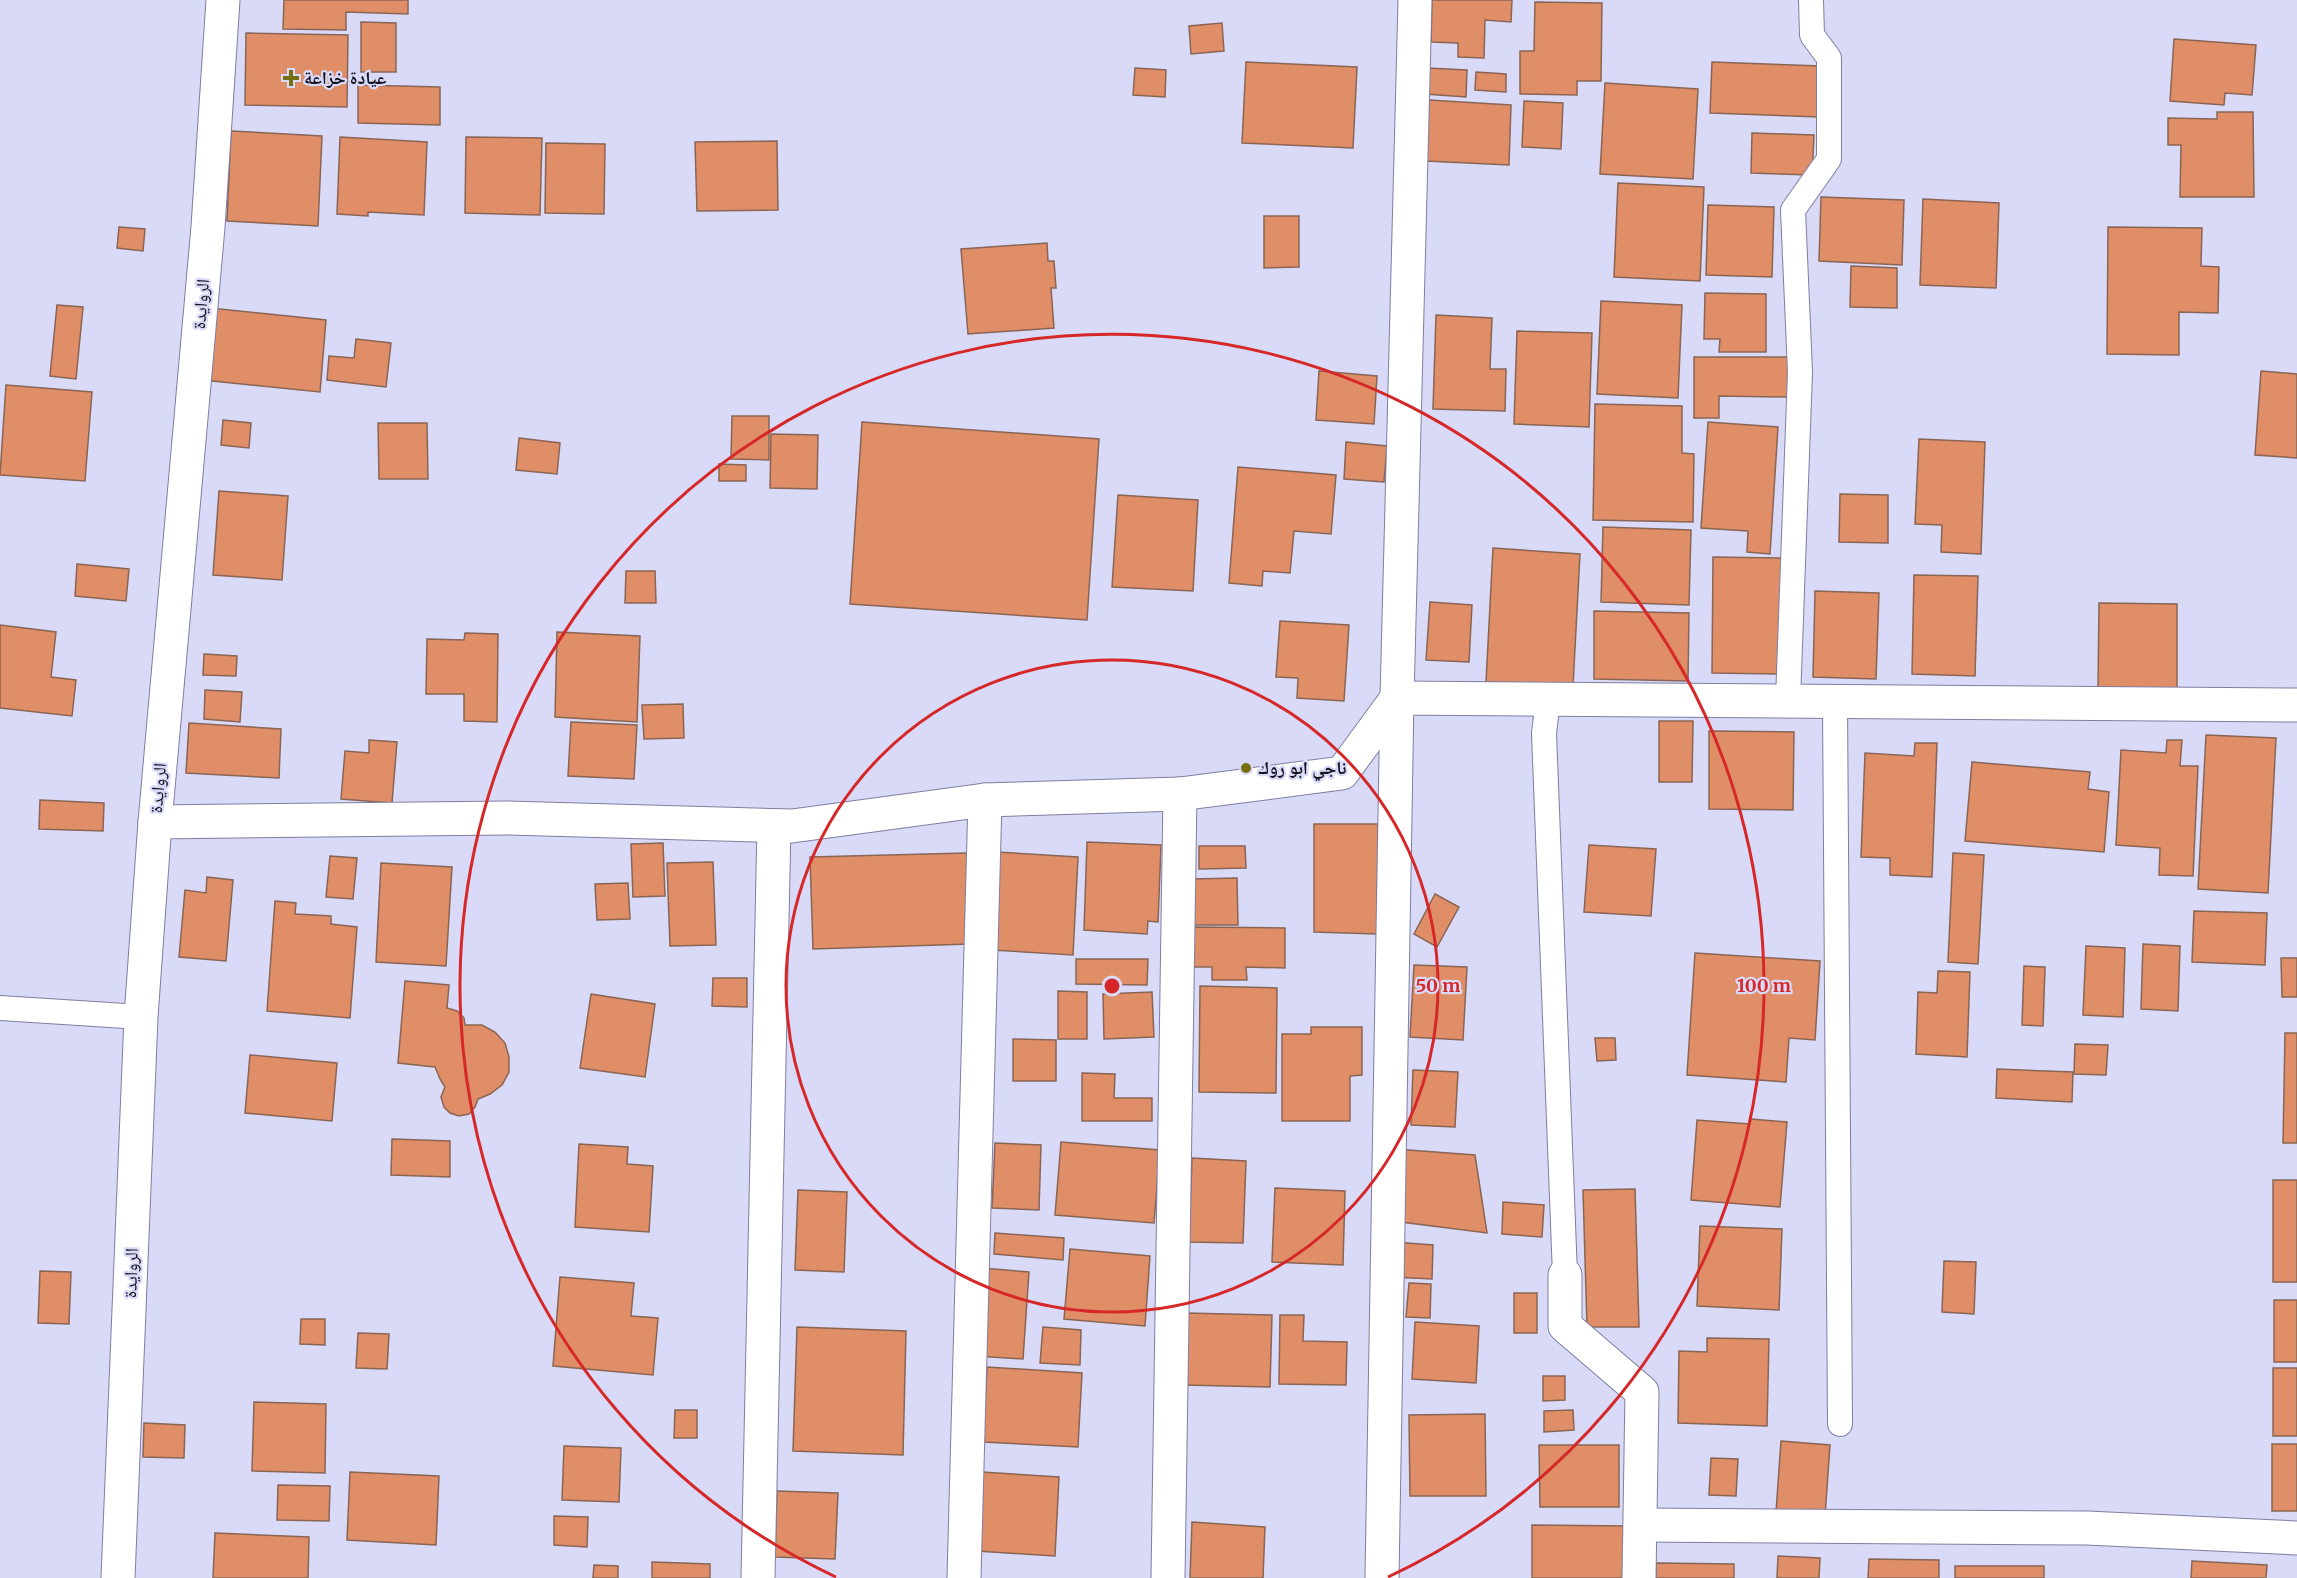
<svg xmlns="http://www.w3.org/2000/svg" width="2297" height="1578" font-family="Merriweather,'Noto Naskh Arabic',serif">
	<style>
		.building { fill: #e08e67; stroke: #8a6554; stroke-width: 1.5 }
		.lines { fill: none; stroke-linecap: round; stroke-linejoin: round }
		.service-casing { stroke: #7f7ea2; stroke-width: 26 }
		.minor-casing { stroke: #7f7ea2; stroke-width: 35 }
		.tertiary-casing { stroke: #7f7ea2; stroke-width: 35 }
		.service { stroke: #fff; stroke-width: 24 }
		.minor { stroke: #fff; stroke-width: 33 }
		.tertiary { stroke: #fff; stroke-width: 33 }
		.ring { fill: none; stroke: #d62828; stroke-width: 3 }
		.poi-dot { fill: #756f0f; stroke: #d9d9f8; stroke-width: 2 }
		.labels { text-anchor: middle; stroke-width: 4.5; stroke-linejoin: round; paint-order: stroke }
		.poi-label { font-size: 18px; font-weight: bold; fill: #141421; stroke: #d9d9f8; text-anchor: start }
		.street-label { font-size: 18px; fill: #141421; stroke: #d9d9f8 }
		.centre { fill: #d62828; stroke: #d9d9f8; stroke-width: 3 }
		.ring-label { font-size: 18px; text-anchor: middle; font-weight: bold; fill: #d62828; stroke: #d9d9f8; stroke-width: 4.5; stroke-linejoin: round; paint-order: stroke }
	</style>
	<rect width="100%" height="100%" fill="#d9d9f8"/>
	<g class="building">
		<path d="M 284,0 L 408,0 L 408,14 L 346,12 L 346,30 L 283,29 Z"/>
		<path d="M 1432,0 L 1512,0 L 1511,22 L 1485,20 L 1484,58 L 1458,57 L 1458,43 L 1431,42 Z"/>
		<path d="M 1535,2 L 1602,3 L 1601,81 L 1577,81 L 1577,95 L 1520,94 L 1520,51 L 1534,51 Z"/>
		<path d="M 361,22 L 396,23 L 396,72 L 361,72 Z"/>
		<path d="M 1222,23 L 1224,51 L 1191,54 L 1189,26 Z"/>
		<path d="M 246,33 L 348,35 L 347,107 L 245,105 Z"/>
		<path d="M 2174,39 L 2256,45 L 2252,95 L 2225,93 L 2224,105 L 2170,101 Z"/>
		<path d="M 1246,62 L 1357,67 L 1353,148 L 1242,143 Z"/>
		<path d="M 1712,62 L 1821,66 L 1820,117 L 1710,113 Z"/>
		<path d="M 1135,68 L 1166,70 L 1165,97 L 1133,95 Z"/>
		<path d="M 1427,68 L 1467,70 L 1466,97 L 1425,94 Z"/>
		<path d="M 1476,72 L 1506,74 L 1506,92 L 1475,90 Z"/>
		<path d="M 1605,83 L 1698,89 L 1693,179 L 1600,174 Z"/>
		<path d="M 358,85 L 440,87 L 440,125 L 358,123 Z"/>
		<path d="M 1429,100 L 1511,105 L 1509,165 L 1426,161 Z"/>
		<path d="M 1524,101 L 1563,103 L 1561,149 L 1522,147 Z"/>
		<path d="M 2217,112 L 2253,112 L 2254,197 L 2180,197 L 2181,145 L 2168,145 L 2168,118 L 2217,119 Z"/>
		<path d="M 231,131 L 322,136 L 318,226 L 227,221 Z"/>
		<path d="M 1752,133 L 1814,135 L 1812,175 L 1751,173 Z"/>
		<path d="M 340,137 L 427,142 L 424,215 L 368,212 L 368,216 L 337,214 Z"/>
		<path d="M 466,137 L 542,138 L 540,215 L 465,213 Z"/>
		<path d="M 777,141 L 778,210 L 697,211 L 695,142 Z"/>
		<path d="M 546,143 L 605,144 L 604,214 L 545,213 Z"/>
		<path d="M 1618,183 L 1704,187 L 1700,281 L 1614,277 Z"/>
		<path d="M 1821,197 L 1904,200 L 1902,265 L 1819,261 Z"/>
		<path d="M 1923,199 L 1999,203 L 1996,288 L 1920,285 Z"/>
		<path d="M 1708,205 L 1774,207 L 1772,277 L 1706,275 Z"/>
		<path d="M 1264,216 L 1299,216 L 1299,267 L 1264,268 Z"/>
		<path d="M 119,227 L 145,229 L 143,251 L 117,248 Z"/>
		<path d="M 2108,227 L 2202,228 L 2201,266 L 2219,267 L 2218,313 L 2179,312 L 2179,355 L 2107,354 Z"/>
		<path d="M 1047,243 L 1048,261 L 1054,261 L 1056,288 L 1051,288 L 1054,328 L 968,334 L 961,249 Z"/>
		<path d="M 1851,266 L 1897,268 L 1897,308 L 1850,307 Z"/>
		<path d="M 1705,293 L 1766,294 L 1766,352 L 1719,352 L 1720,339 L 1704,339 Z"/>
		<path d="M 1601,301 L 1682,305 L 1678,398 L 1597,394 Z"/>
		<path d="M 57,305 L 83,307 L 76,379 L 50,376 Z"/>
		<path d="M 210,308 L 326,320 L 320,392 L 203,380 Z"/>
		<path d="M 1436,315 L 1492,318 L 1490,369 L 1506,369 L 1505,411 L 1433,409 Z"/>
		<path d="M 1517,331 L 1592,333 L 1589,427 L 1514,424 Z"/>
		<path d="M 356,339 L 391,343 L 386,387 L 327,380 L 329,356 L 354,358 Z"/>
		<path d="M 1694,357 L 1789,357 L 1788,397 L 1719,396 L 1719,418 L 1694,418 Z"/>
		<path d="M 1319,371 L 1377,376 L 1374,424 L 1316,420 Z"/>
		<path d="M 2261,371 L 2297,374 L 2297,458 L 2255,455 Z"/>
		<path d="M 6,385 L 92,392 L 85,481 L 0,475 Z"/>
		<path d="M 1595,404 L 1682,406 L 1682,453 L 1694,454 L 1693,522 L 1593,520 Z"/>
		<path d="M 732,416 L 769,416 L 769,460 L 731,459 Z"/>
		<path d="M 223,420 L 251,423 L 249,448 L 221,445 Z"/>
		<path d="M 862,422 L 1099,439 L 1087,620 L 850,604 Z"/>
		<path d="M 1708,422 L 1778,427 L 1770,554 L 1747,552 L 1748,531 L 1701,528 Z"/>
		<path d="M 378,423 L 427,423 L 428,479 L 379,479 Z"/>
		<path d="M 771,434 L 818,435 L 817,489 L 770,488 Z"/>
		<path d="M 519,438 L 560,443 L 557,474 L 516,470 Z"/>
		<path d="M 1919,439 L 1985,442 L 1981,554 L 1941,552 L 1942,525 L 1915,524 Z"/>
		<path d="M 1346,442 L 1387,446 L 1384,482 L 1344,479 Z"/>
		<path d="M 719,464 L 746,465 L 746,481 L 719,481 Z"/>
		<path d="M 1238,467 L 1336,475 L 1331,534 L 1294,531 L 1290,573 L 1263,571 L 1262,586 L 1229,583 Z"/>
		<path d="M 219,491 L 288,496 L 282,580 L 213,575 Z"/>
		<path d="M 1840,494 L 1888,495 L 1888,543 L 1839,542 Z"/>
		<path d="M 1118,495 L 1198,500 L 1193,591 L 1112,587 Z"/>
		<path d="M 1603,527 L 1691,530 L 1689,605 L 1601,602 Z"/>
		<path d="M 1493,548 L 1580,554 L 1573,686 L 1486,682 Z"/>
		<path d="M 1713,557 L 1783,558 L 1781,674 L 1712,673 Z"/>
		<path d="M 77,564 L 129,569 L 126,601 L 75,596 Z"/>
		<path d="M 626,571 L 655,571 L 656,603 L 625,603 Z"/>
		<path d="M 1914,575 L 1978,576 L 1975,676 L 1912,674 Z"/>
		<path d="M 1815,591 L 1879,593 L 1876,679 L 1813,677 Z"/>
		<path d="M 1430,602 L 1472,605 L 1469,662 L 1426,660 Z"/>
		<path d="M 2099,603 L 2177,604 L 2177,689 L 2098,689 Z"/>
		<path d="M 1594,611 L 1689,613 L 1688,681 L 1594,679 Z"/>
		<path d="M 1280,621 L 1349,625 L 1344,701 L 1297,698 L 1298,678 L 1276,677 Z"/>
		<path d="M 0,625 L 56,632 L 51,677 L 76,680 L 72,716 L 0,708 Z"/>
		<path d="M 557,632 L 640,636 L 637,722 L 555,717 Z"/>
		<path d="M 465,633 L 498,634 L 497,722 L 464,721 L 464,694 L 426,694 L 427,639 L 464,640 Z"/>
		<path d="M 204,654 L 237,656 L 236,676 L 203,675 Z"/>
		<path d="M 205,690 L 242,692 L 240,722 L 204,719 Z"/>
		<path d="M 683,704 L 684,738 L 644,739 L 642,705 Z"/>
		<path d="M 1659,721 L 1693,721 L 1692,782 L 1659,782 Z"/>
		<path d="M 571,722 L 637,725 L 634,779 L 568,776 Z"/>
		<path d="M 189,723 L 281,729 L 279,778 L 186,773 Z"/>
		<path d="M 1709,731 L 1794,732 L 1793,810 L 1709,809 Z"/>
		<path d="M 2206,735 L 2276,738 L 2268,893 L 2198,889 Z"/>
		<path d="M 369,740 L 397,742 L 392,803 L 341,799 L 345,751 L 369,753 Z"/>
		<path d="M 2167,740 L 2182,740 L 2180,766 L 2198,766 L 2193,876 L 2159,875 L 2160,848 L 2116,845 L 2121,750 L 2166,753 Z"/>
		<path d="M 1915,743 L 1937,743 L 1932,877 L 1890,875 L 1890,858 L 1861,857 L 1865,753 L 1914,756 Z"/>
		<path d="M 1972,762 L 2090,772 L 2088,789 L 2109,792 L 2104,852 L 1965,841 Z"/>
		<path d="M 40,800 L 104,803 L 103,831 L 39,829 Z"/>
		<path d="M 1314,824 L 1378,824 L 1377,934 L 1314,932 Z"/>
		<path d="M 1087,842 L 1161,845 L 1158,922 L 1148,921 L 1147,934 L 1084,930 Z"/>
		<path d="M 663,843 L 665,896 L 633,897 L 631,844 Z"/>
		<path d="M 1589,845 L 1656,849 L 1651,916 L 1584,912 Z"/>
		<path d="M 1199,846 L 1245,846 L 1246,868 L 1199,869 Z"/>
		<path d="M 997,852 L 1078,857 L 1073,955 L 992,950 Z"/>
		<path d="M 967,853 L 970,944 L 813,949 L 810,857 Z"/>
		<path d="M 1953,853 L 1984,855 L 1978,964 L 1948,962 Z"/>
		<path d="M 330,856 L 357,858 L 353,899 L 326,897 Z"/>
		<path d="M 713,862 L 716,945 L 670,946 L 667,863 Z"/>
		<path d="M 381,863 L 452,867 L 446,966 L 376,962 Z"/>
		<path d="M 207,877 L 233,880 L 226,961 L 179,957 L 185,890 L 206,893 Z"/>
		<path d="M 1237,878 L 1238,925 L 1192,925 L 1191,879 Z"/>
		<path d="M 628,883 L 630,919 L 597,920 L 595,884 Z"/>
		<path d="M 1435,894 L 1459,907 L 1437,947 L 1414,934 Z"/>
		<path d="M 275,901 L 296,903 L 295,914 L 331,916 L 331,924 L 357,927 L 350,1018 L 267,1011 Z"/>
		<path d="M 2194,911 L 2267,913 L 2265,965 L 2192,962 Z"/>
		<path d="M 1193,927 L 1285,928 L 1285,968 L 1246,967 L 1247,980 L 1212,980 L 1212,967 L 1193,967 Z"/>
		<path d="M 2143,944 L 2180,946 L 2178,1011 L 2141,1009 Z"/>
		<path d="M 2086,946 L 2125,948 L 2123,1017 L 2083,1015 Z"/>
		<path d="M 1695,953 L 1820,961 L 1815,1040 L 1789,1038 L 1786,1082 L 1687,1075 Z"/>
		<path d="M 2281,958 L 2297,958 L 2297,997 L 2282,997 Z"/>
		<path d="M 1076,959 L 1148,959 L 1147,985 L 1076,984 Z"/>
		<path d="M 1414,965 L 1467,967 L 1463,1040 L 1410,1037 Z"/>
		<path d="M 2024,966 L 2045,967 L 2043,1026 L 2022,1025 Z"/>
		<path d="M 1938,971 L 1970,972 L 1967,1057 L 1916,1054 L 1918,992 L 1937,993 Z"/>
		<path d="M 713,978 L 747,978 L 747,1007 L 712,1006 Z"/>
		<path d="M 405,981 L 449,985 L 447,1008 L 457,1011 L 464,1018 L 465,1025 L 482,1025 L 495,1032 L 505,1043 L 509,1057 L 509,1072 L 502,1085 L 490,1094 L 478,1099 L 475,1107 L 469,1114 L 459,1116 L 450,1113 L 444,1107 L 441,1097 L 445,1087 L 440,1079 L 435,1067 L 398,1063 Z"/>
		<path d="M 1200,986 L 1277,988 L 1276,1093 L 1199,1092 Z"/>
		<path d="M 1058,991 L 1087,992 L 1087,1039 L 1058,1039 Z"/>
		<path d="M 1152,992 L 1154,1037 L 1104,1039 L 1103,994 Z"/>
		<path d="M 591,994 L 655,1004 L 645,1077 L 580,1068 Z"/>
		<path d="M 1311,1027 L 1362,1027 L 1362,1075 L 1350,1076 L 1350,1121 L 1282,1121 L 1282,1034 L 1311,1034 Z"/>
		<path d="M 2285,1033 L 2297,1033 L 2297,1143 L 2283,1143 Z"/>
		<path d="M 1595,1038 L 1615,1038 L 1616,1060 L 1597,1061 Z"/>
		<path d="M 1013,1039 L 1056,1040 L 1056,1081 L 1013,1081 Z"/>
		<path d="M 2075,1044 L 2108,1045 L 2106,1075 L 2074,1074 Z"/>
		<path d="M 250,1055 L 337,1063 L 332,1121 L 245,1113 Z"/>
		<path d="M 1997,1069 L 2073,1072 L 2072,1102 L 1996,1098 Z"/>
		<path d="M 1413,1070 L 1458,1072 L 1455,1127 L 1411,1125 Z"/>
		<path d="M 1082,1073 L 1115,1074 L 1114,1098 L 1152,1098 L 1152,1121 L 1082,1121 Z"/>
		<path d="M 1751,1119 L 1787,1122 L 1780,1207 L 1691,1200 L 1697,1120 L 1750,1124 Z"/>
		<path d="M 392,1139 L 450,1141 L 450,1177 L 391,1175 Z"/>
		<path d="M 1061,1142 L 1160,1150 L 1154,1223 L 1055,1215 Z"/>
		<path d="M 995,1143 L 1041,1145 L 1039,1210 L 992,1208 Z"/>
		<path d="M 579,1144 L 628,1147 L 627,1164 L 653,1166 L 649,1232 L 575,1227 Z"/>
		<path d="M 1395,1149 L 1475,1155 L 1487,1233 L 1393,1221 Z"/>
		<path d="M 1192,1158 L 1246,1161 L 1243,1243 L 1189,1242 Z"/>
		<rect x="2273" y="1180" width="24" height="102"/>
		<path d="M 1275,1188 L 1345,1191 L 1343,1265 L 1272,1262 Z"/>
		<path d="M 1635,1189 L 1639,1327 L 1587,1327 L 1583,1190 Z"/>
		<path d="M 798,1190 L 847,1192 L 844,1272 L 795,1270 Z"/>
		<path d="M 1503,1202 L 1544,1205 L 1542,1237 L 1502,1234 Z"/>
		<path d="M 1700,1226 L 1782,1229 L 1779,1310 L 1697,1306 Z"/>
		<path d="M 995,1233 L 1064,1238 L 1063,1260 L 994,1254 Z"/>
		<path d="M 1394,1242 L 1433,1245 L 1432,1279 L 1392,1277 Z"/>
		<path d="M 1070,1249 L 1150,1256 L 1145,1326 L 1064,1319 Z"/>
		<path d="M 1944,1261 L 1976,1262 L 1974,1314 L 1942,1312 Z"/>
		<path d="M 982,1268 L 1029,1272 L 1023,1359 L 976,1356 Z"/>
		<path d="M 40,1271 L 71,1272 L 69,1324 L 38,1323 Z"/>
		<path d="M 560,1277 L 634,1283 L 631,1316 L 658,1318 L 653,1375 L 553,1366 Z"/>
		<path d="M 1409,1283 L 1431,1284 L 1430,1318 L 1406,1317 Z"/>
		<rect x="1514" y="1293" width="23" height="40"/>
		<rect x="2274" y="1300" width="23" height="62"/>
		<path d="M 1185,1313 L 1272,1315 L 1270,1387 L 1184,1385 Z"/>
		<path d="M 1280,1315 L 1304,1315 L 1303,1341 L 1347,1342 L 1346,1385 L 1279,1384 Z"/>
		<path d="M 301,1319 L 325,1319 L 325,1345 L 300,1344 Z"/>
		<path d="M 1415,1322 L 1479,1326 L 1476,1383 L 1412,1379 Z"/>
		<path d="M 797,1327 L 906,1331 L 903,1455 L 793,1451 Z"/>
		<path d="M 1043,1327 L 1081,1330 L 1080,1365 L 1040,1363 Z"/>
		<path d="M 358,1333 L 389,1334 L 387,1369 L 356,1368 Z"/>
		<path d="M 1707,1338 L 1769,1339 L 1767,1426 L 1678,1423 L 1679,1351 L 1707,1352 Z"/>
		<path d="M 987,1367 L 1082,1373 L 1078,1447 L 983,1442 Z"/>
		<rect x="2273" y="1368" width="24" height="68"/>
		<path d="M 1543,1376 L 1565,1376 L 1565,1400 L 1543,1401 Z"/>
		<path d="M 254,1402 L 326,1404 L 325,1473 L 252,1471 Z"/>
		<path d="M 675,1410 L 697,1410 L 697,1438 L 674,1438 Z"/>
		<path d="M 1573,1410 L 1574,1430 L 1544,1432 L 1544,1411 Z"/>
		<path d="M 1485,1414 L 1486,1496 L 1410,1496 L 1409,1415 Z"/>
		<path d="M 144,1423 L 185,1425 L 184,1458 L 143,1457 Z"/>
		<path d="M 1781,1441 L 1830,1445 L 1825,1516 L 1776,1512 Z"/>
		<rect x="2272" y="1444" width="25" height="67"/>
		<path d="M 1539,1445 L 1619,1445 L 1619,1507 L 1540,1507 Z"/>
		<path d="M 564,1446 L 621,1448 L 619,1502 L 562,1500 Z"/>
		<path d="M 1711,1458 L 1738,1459 L 1736,1496 L 1709,1495 Z"/>
		<path d="M 350,1472 L 439,1476 L 436,1545 L 347,1540 Z"/>
		<path d="M 981,1472 L 1059,1477 L 1055,1556 L 977,1551 Z"/>
		<path d="M 278,1485 L 330,1486 L 329,1521 L 277,1520 Z"/>
		<path d="M 777,1491 L 838,1493 L 835,1559 L 775,1557 Z"/>
		<path d="M 554,1516 L 588,1517 L 587,1547 L 554,1545 Z"/>
		<path d="M 1192,1522 L 1265,1527 L 1263,1578 L 1190,1578 Z"/>
		<path d="M 1532,1525 L 1627,1526 L 1626,1578 L 1532,1578 Z"/>
		<path d="M 215,1533 L 309,1537 L 308,1578 L 213,1578 Z"/>
		<path d="M 1778,1556 L 1820,1558 L 1819,1578 L 1777,1578 Z"/>
		<path d="M 1869,1559 L 1939,1560 L 1939,1578 L 1868,1578 Z"/>
		<path d="M 2192,1561 L 2267,1565 L 2266,1578 L 2191,1578 Z"/>
		<path d="M 652,1562 L 710,1564 L 710,1578 L 652,1578 Z"/>
		<path d="M 1656,1563 L 1734,1564 L 1734,1578 L 1656,1578 Z"/>
		<path d="M 594,1565 L 618,1566 L 618,1578 L 593,1578 Z"/>
		<rect x="1955" y="1566" width="89" height="12"/>
	</g>
	<g class="lines">
		<g class="service-casing">
			<g id="service">
				<path d="M 1548,700 L 1544,733 L 1565,1275"/>
				<path d="M 1788,700 L 1800,372 L 1793,210 L 1829,159 L 1829,58 L 1812,35 L 1811,0"/>
				<path d="M 1835,702 L 1840,1424"/>
				<path d="M 0,1008 L 141,1017"/>
			</g>
		</g>
		<g class="minor-casing">
			<g id="minor">
				<path d="M 155,822 L 506,818 L 792,826 L 985,800 L 1180,794 L 1342,773 L 1397,698 L 2297,705"/>
				<path d="M 1565,1275 L 1565,1326 L 1642,1392 L 1639,1578"/>
				<path d="M 1641,1525 L 2087,1528 L 2297,1538"/>
				<path d="M 758,1578 L 774,826"/>
				<path d="M 964,1578 L 985,800"/>
				<path d="M 1168,1578 L 1180,794"/>
				<path d="M 1382,1578 L 1397,698 L 1415,0"/>
			</g>
		</g>
		<g class="tertiary-casing">
			<path id="tertiary" d="M 118,1578 L 141,1017 L 155,822 L 208,227 L 223,0"/>
		</g>
		<use href="#service" class="service"/>
		<use href="#minor" class="minor"/>
		<use href="#tertiary" class="tertiary"/>
	</g>
	<g class="ring">
		<circle cx="1112" cy="986" r="326"/>
		<path d="M836 1577A652 652 0 1 1 1388 1577"/>
	</g>
	<g class="poi-dot">
		<path d="M288 69h6v6h6v6h-6v6h-6v-6h-6v-6h6z"/>
		<circle cx="1246" cy="768" r="6"/>
	</g>
	<g class="labels">
		<g class="poi-label">
			<text x="304" y="84">عيادة خزاعة</text>
			<text x="1258" y="774">ناجي ابو روك</text>
		</g>
		<g class="street-label">
			<text transform="translate(201 304) rotate(-85)" y="6">الروايدة</text>
			<text transform="translate(158 788) rotate(-85)" y="6">الروايدة</text>
			<text transform="translate(131 1273) rotate(-88)" y="6">الروايدة</text>
		</g>
	</g>
	<circle cx="1112" cy="986" r="9" class="centre"/>
	<g class="ring-label">
		<text x="1438" y="992">50 m</text>
		<text x="1764" y="992">100 m</text>
	</g>
</svg>
